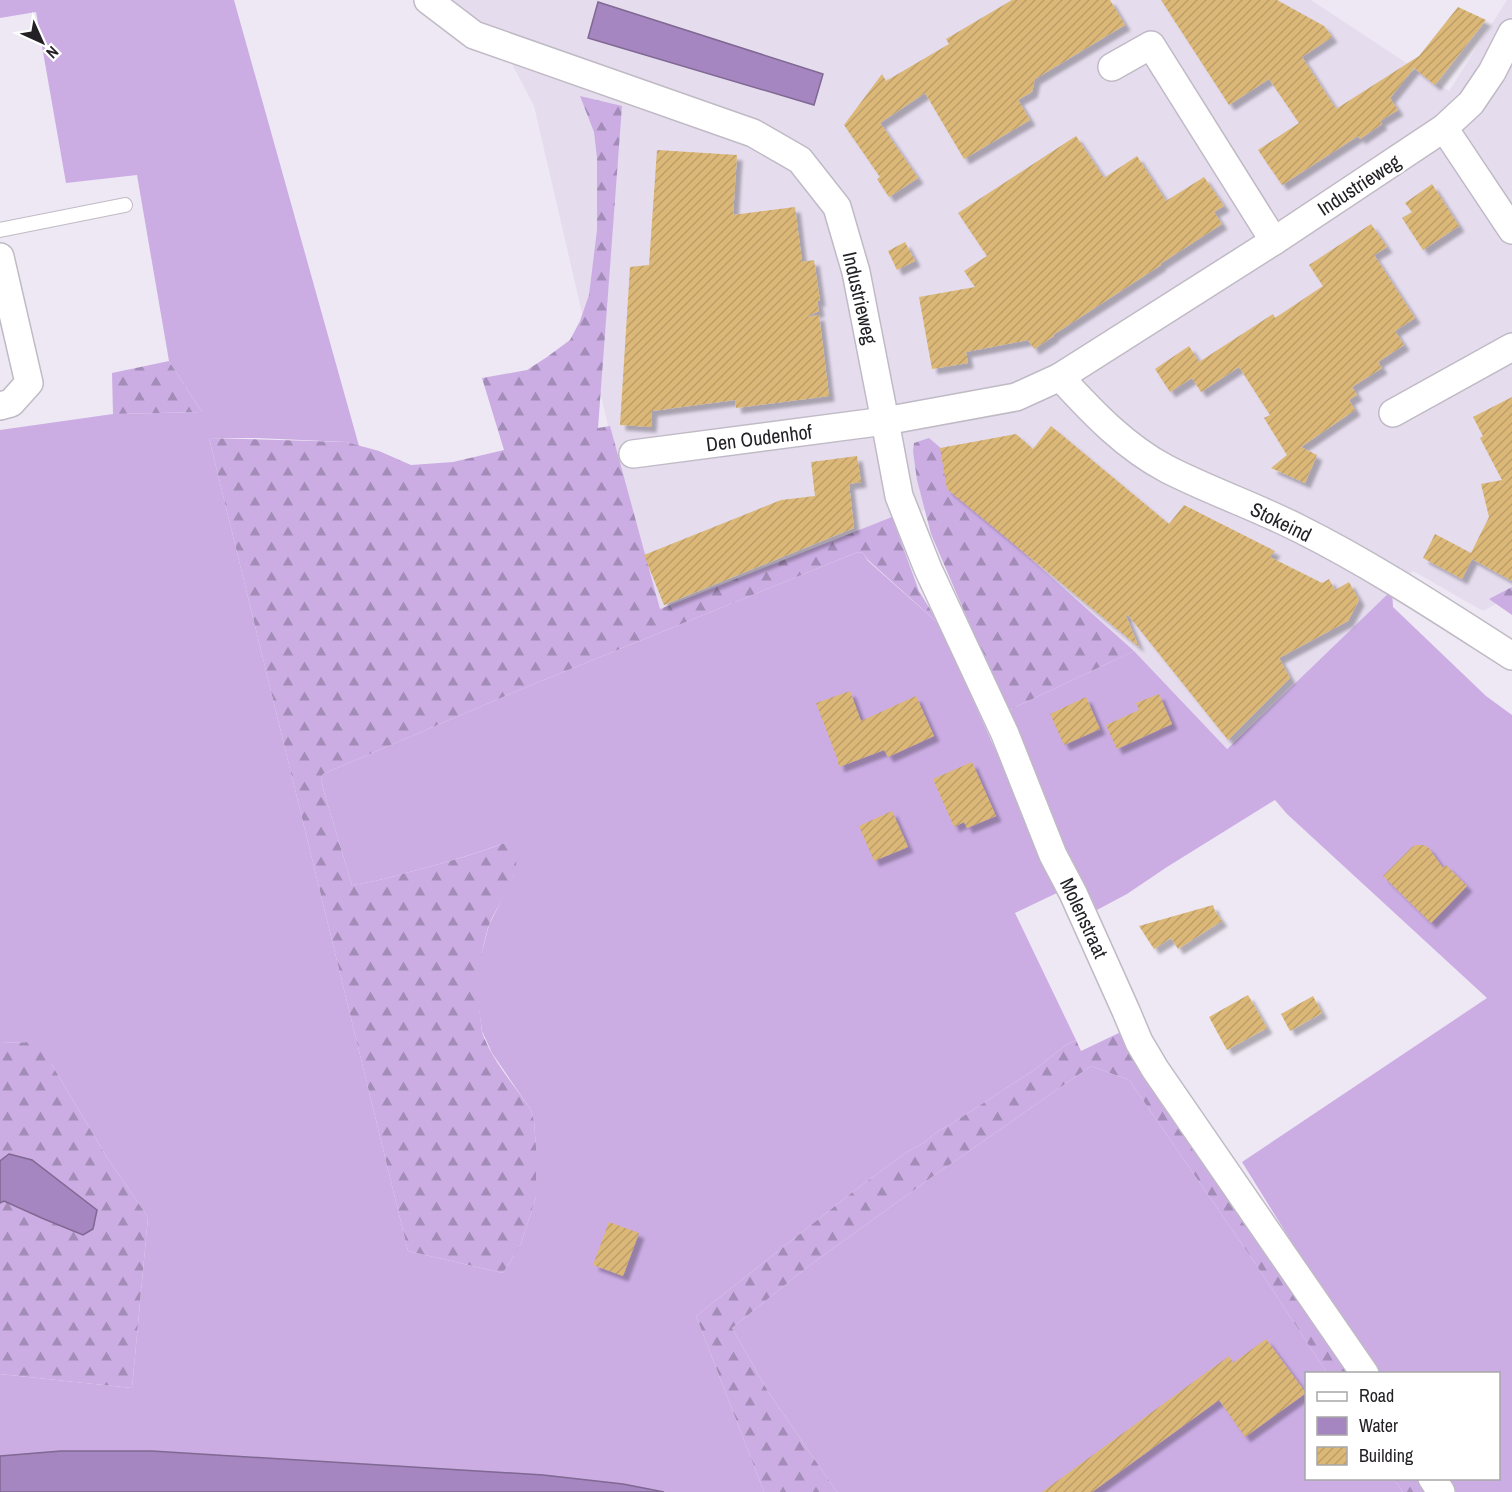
<svg xmlns="http://www.w3.org/2000/svg" width="1512" height="1492" font-family="'Archivo Narrow',sans-serif">
	<style>
		.built { fill: #e5dcee }
		.grass { fill: #cbade4 }
		.forest { fill: url(#forest-firs) }
		.water { fill: #a686c1; stroke: #7f6892; stroke-width: 1.5 }
		.building { fill: url(#building-hatch); filter: url(#shadow) }
		.lines { fill: none; stroke-linecap: round; stroke-linejoin: round }
		.lane-casing { stroke: #c0bac5; stroke-width: 16 }
		.street-casing { stroke: #c0bac5; stroke-width: 30 }
		.lane { stroke: #fff; stroke-width: 14 }
		.street { stroke: #fff; stroke-width: 27 }
		.labels { text-anchor: middle; stroke-width: 5; stroke-linejoin: round; paint-order: stroke }
		.street-label { font-size: 20px; fill: #232125; stroke: #fff }
	</style>
	<defs>
		<pattern id="forest-firs" width="22" height="20" patternUnits="userSpaceOnUse" patternTransform="scale(1.5)"><rect width="22" height="20" fill="#cbade4"/><path d="M5 1l3.5 6h-7zM16 11l3.5 6h-7z" fill="#a48cb9"/></pattern>
		<pattern id="building-hatch" width="6" height="6" patternUnits="userSpaceOnUse" patternTransform="scale(1.5)"><rect width="6" height="6" fill="#dbb877"/><path d="M-1 1l2-2M0 6l6-6M5 7l2-2" fill="none" stroke="#bc9e67"/></pattern>
		<filter id="shadow"><feDropShadow dx="5.5" dy="5.5" stdDeviation="1.5" flood-color="#0004"/></filter>
	</defs>
	<rect width="100%" height="100%" fill="#eee8f4"/>
	<path class="built" d="M 444,0 L 1311,0 L 1449,91 L 1507,0 L 1512,0 L 1512,595 L 1483,611 L 1413,571 L 1223,752 L 932,507 L 657,616 L 613,447 L 534,106 L 493,28 Z"/>
	<g class="grass">
		<path d="M 0,0 L 234,0 L 359,446 L 346,442 L 256,438 L 209,438 L 408,1251 L 503,1273 L 521,1244 L 536,1197 L 536,1147 L 534,1121 L 531,1110 L 492,1053 L 482,1031 L 477,993 L 479,963 L 489,925 L 514,875 L 507,842 C 478,853 450,861 421,869 C 398,875 375,882 352,885 L 324,792 L 321,778 L 323,774 L 529,686 L 858,552 L 863,553 L 868,561 L 939,624 L 1059,892 L 1015,913 L 1076,1040 L 1066,1045 L 1034,1070 L 948,1126 L 938,1131 L 925,1142 L 907,1152 L 859,1187 L 696,1316 L 764,1492 L 664,1492 L 623,1484 L 543,1475 L 152,1451 L 61,1451 L 0,1456 L 0,1374 L 132,1388 L 148,1217 L 108,1159 L 52,1065 L 31,1042 L 0,1043 L 0,430 L 113,414 L 202,412 L 169,361 L 137,175 L 66,183 L 36,12 L 0,18 Z"/>
		<path d="M 1392,590 L 1393,607 L 1486,696 L 1512,715 L 1512,1492 L 1446,1492 L 1438,1479 L 1498,1478 L 1498,1374 L 1373,1373 L 1242,1162 L 1487,998 L 1287,814 L 1275,800 L 1167,867 L 1127,894 L 1095,911 L 1065,850 L 1007,711 L 1134,651 L 1227,749 Z"/>
		<path d="M 1091,1066 L 1129,1080 L 1255,1263 L 1327,1373 L 1306,1374 L 1306,1478 L 1394,1479 L 1403,1492 L 837,1492 L 769,1393 L 732,1328 L 806,1268 L 932,1177 Z"/>
	</g>
	<g class="forest">
		<path d="M 580,96 L 622,106 L 598,428 L 610,426 L 660,609 L 892,517 L 919,591 L 939,624 L 868,560 L 863,553 L 858,552 L 529,686 L 323,774 L 321,778 L 324,792 L 352,885 C 375,882 398,875 421,869 C 450,861 479,853 507,842 L 511,843 C 529,871 496,902 488,928 C 479,960 476,981 480,1014 C 481,1020 481,1026 482,1032 C 491,1059 515,1086 531,1110 L 534,1121 L 536,1147 L 536,1197 L 521,1244 L 503,1273 L 408,1251 L 209,438 L 346,442 L 379,451 L 411,465 L 453,462 L 504,450 L 482,378 L 527,370 L 547,357 L 570,340 L 580,321 L 589,295 L 597,230 L 597,158 L 594,132 Z"/>
		<path d="M 169,361 L 202,412 L 113,414 L 112,373 Z"/>
		<path d="M 929,438 L 998,497 L 982,515 L 1134,651 L 1007,711 L 931,534 L 917,480 L 913,451 L 914,443 Z"/>
		<path d="M 1512,587 L 1512,615 L 1489,599 Z"/>
		<path d="M 1123,1031 L 1351,1373 L 1327,1373 L 1255,1263 L 1129,1080 L 1091,1066 L 932,1177 L 806,1268 L 732,1328 L 769,1393 L 837,1492 L 764,1492 L 696,1316 L 859,1187 L 907,1152 L 925,1142 L 938,1131 L 948,1126 L 1034,1070 L 1066,1045 L 1076,1040 L 1081,1051 Z"/>
		<path d="M 31,1042 L 38,1044 L 52,1065 L 108,1159 L 148,1217 L 132,1388 L 0,1374 L 0,1203 L 4,1200 L 44,1219 L 83,1235 L 9,1154 L 0,1161 L 0,1043 Z"/>
		<path d="M 1394,1479 L 1418,1479 L 1426,1492 L 1403,1492 Z"/>
	</g>
	<g class="water">
		<path d="M 598,2 L 823,74 L 814,105 L 588,38 Z"/>
		<path d="M 9,1154 L 32,1160 L 97,1210 L 93,1229 L 83,1235 L 44,1219 L 4,1201 L 0,1203 L 0,1161 Z"/>
		<path d="M 61,1451 L 152,1451 L 543,1475 L 623,1484 L 664,1492 L 0,1492 L 0,1456 Z"/>
	</g>
	<g class="building">
		<path d="M 1012,0 L 1110,0 L 1125,25 L 1035,79 L 1032,92 L 1018,100 L 1030,120 L 964,159 L 925,93 L 880,123 L 918,178 L 889,197 L 877,179 L 880,177 L 844,125 L 882,74 L 886,81 L 949,44 L 946,39 Z"/>
		<path d="M 1161,0 L 1277,0 L 1324,26 L 1332,37 L 1302,57 L 1336,109 L 1419,56 L 1458,7 L 1486,20 L 1435,85 L 1414,68 L 1390,98 L 1398,110 L 1380,121 L 1382,124 L 1360,139 L 1358,136 L 1282,185 L 1258,150 L 1299,123 L 1269,79 L 1229,105 Z"/>
		<path d="M 1076,136 L 1104,178 L 1137,156 L 1166,201 L 1204,177 L 1224,206 L 1214,212 L 1222,224 L 1160,264 L 1161,265 L 1053,335 L 1054,336 L 1034,349 L 1028,340 L 966,352 L 968,363 L 932,369 L 919,297 L 975,287 L 964,271 L 987,256 L 958,213 Z"/>
		<path d="M 657,150 L 737,155 L 733,215 L 795,207 L 802,262 L 814,260 L 820,301 L 817,301 L 819,311 L 806,317 L 819,315 L 829,396 L 736,408 L 735,400 L 652,411 L 651,427 L 620,425 L 630,267 L 649,265 Z"/>
		<path d="M 1432,184 L 1459,226 L 1423,250 L 1402,218 L 1412,212 L 1405,203 Z"/>
		<path d="M 1371,224 L 1387,247 L 1374,255 L 1415,318 L 1395,331 L 1404,345 L 1378,362 L 1382,368 L 1352,387 L 1357,395 L 1349,400 L 1355,410 L 1301,447 L 1317,455 L 1305,483 L 1271,468 L 1287,455 L 1264,418 L 1270,415 L 1239,367 L 1201,392 L 1192,378 L 1170,392 L 1155,369 L 1189,346 L 1199,362 L 1273,314 L 1275,318 L 1323,286 L 1309,265 Z"/>
		<path d="M 905,242 L 915,261 L 897,270 L 888,251 Z"/>
		<path d="M 1512,397 L 1512,581 L 1472,559 L 1462,579 L 1423,558 L 1435,534 L 1471,553 L 1489,517 L 1481,484 L 1502,480 L 1480,438 L 1483,436 L 1473,417 Z"/>
		<path d="M 1051,426 L 1169,524 L 1184,505 L 1275,551 L 1270,557 L 1322,583 L 1329,579 L 1335,590 L 1349,582 L 1359,600 L 1348,621 L 1279,658 L 1290,678 L 1228,740 L 1128,615 L 1126,616 L 1139,647 L 947,489 L 940,448 L 1016,434 L 1033,449 Z"/>
		<path d="M 857,456 L 861,482 L 849,484 L 854,528 L 664,605 L 644,555 L 781,500 L 815,496 L 811,462 Z"/>
		<path d="M 850,691 L 861,721 L 916,696 L 934,736 L 888,757 L 884,750 L 839,767 L 837,758 L 816,703 Z"/>
		<path d="M 1159,694 L 1172,724 L 1117,749 L 1106,725 L 1139,710 L 1136,703 Z"/>
		<path d="M 1086,697 L 1100,729 L 1064,745 L 1050,714 Z"/>
		<path d="M 972,762 L 996,816 L 967,828 L 964,822 L 954,827 L 933,779 Z"/>
		<path d="M 892,811 L 908,847 L 874,861 L 859,826 Z"/>
		<path d="M 1416,845 L 1423,845 L 1428,847 L 1443,868 L 1446,865 L 1467,886 L 1431,923 L 1383,876 L 1412,847 Z"/>
		<path d="M 1213,905 L 1215,911 L 1222,921 L 1178,949 L 1171,938 L 1154,949 L 1139,926 Z"/>
		<path d="M 1248,995 L 1267,1028 L 1227,1050 L 1209,1017 Z"/>
		<path d="M 1313,996 L 1322,1013 L 1290,1031 L 1281,1014 Z"/>
		<path d="M 609,1222 L 639,1233 L 623,1276 L 593,1265 Z"/>
		<path d="M 1266,1339 L 1306,1393 L 1245,1437 L 1219,1400 L 1092,1492 L 1042,1492 L 1229,1356 L 1233,1363 Z"/>
	</g>
	<g class="lines">
		<g class="lane-casing">
			<path id="lane" d="M 0,230 L 125,205"/>
		</g>
		<g class="street-casing">
			<g id="street">
				<path d="M 428,0 L 474,35 L 753,133 L 800,160 L 837,207 L 856,272 L 885,421 L 1016,397 L 1060,377 L 1274,241 L 1444,128 L 1471,103 L 1492,72 L 1512,33"/>
				<path d="M 1112,67 L 1151,45 L 1274,241"/>
				<path d="M 1444,128 L 1512,230"/>
				<path d="M 0,257 L 29,383 L 11,403 L 0,406"/>
				<path d="M 1060,377 C 1092,412 1125,447 1167,469 C 1210,491 1257,507 1300,529 C 1374,566 1443,612 1512,656"/>
				<path d="M 1393,413 L 1512,347"/>
				<path d="M 633,454 L 885,421 L 899,496 L 928,569 L 1005,734 L 1053,855 L 1073,893 L 1126,1011 L 1139,1042 L 1155,1069 L 1365,1374"/>
				<path d="M 1432,1478 L 1441,1492"/>
			</g>
		</g>
		<use href="#lane" class="lane"/>
		<use href="#street" class="street"/>
	</g>
	<g class="labels">
		<g class="street-label">
			<text transform="translate(1359 185) rotate(-33)" y="7">Industrieweg</text>
			<text transform="translate(860 298) rotate(77)" y="7">Industrieweg</text>
			<text transform="translate(759 438) rotate(-7)" y="7">Den Oudenhof</text>
			<text transform="translate(1281 522) rotate(26)" y="7">Stokeind</text>
			<text transform="translate(1084 918) rotate(65)" y="7">Molenstraat</text>
		</g>
	</g>
	<rect x="1305" y="1372" width="195" height="108" fill="#ffffff" stroke="#a7a6a8" stroke-width="1.5"/>
	<rect x="1317" y="1392" width="30" height="9" fill="#ffffff" stroke="#a7a6a8" stroke-width="1.5"/>
	<text x="1359" y="1402" font-size="18" fill="#232125">Road</text>
	<rect x="1317" y="1417" width="30" height="18" fill="#a686c1" stroke="#a7a6a8" stroke-width="1.5"/>
	<text x="1359" y="1432" font-size="18" fill="#232125">Water</text>
	<rect x="1317" y="1447" width="30" height="18" fill="url(#building-hatch)" stroke="#a7a6a8" stroke-width="1.5"/>
	<text x="1359" y="1462" font-size="18" fill="#232125">Building</text>
	<g transform="translate(42 42) rotate(135)" stroke="#ffffff" stroke-width="4.5" paint-order="stroke">
	<path d="M0-4.5L10 22L0 15L-10 22Z" fill="#232125"/>
	<text y="-9" font-size="16" font-weight="bold" text-anchor="middle" fill="#232125">N</text>
	</g>
</svg>
